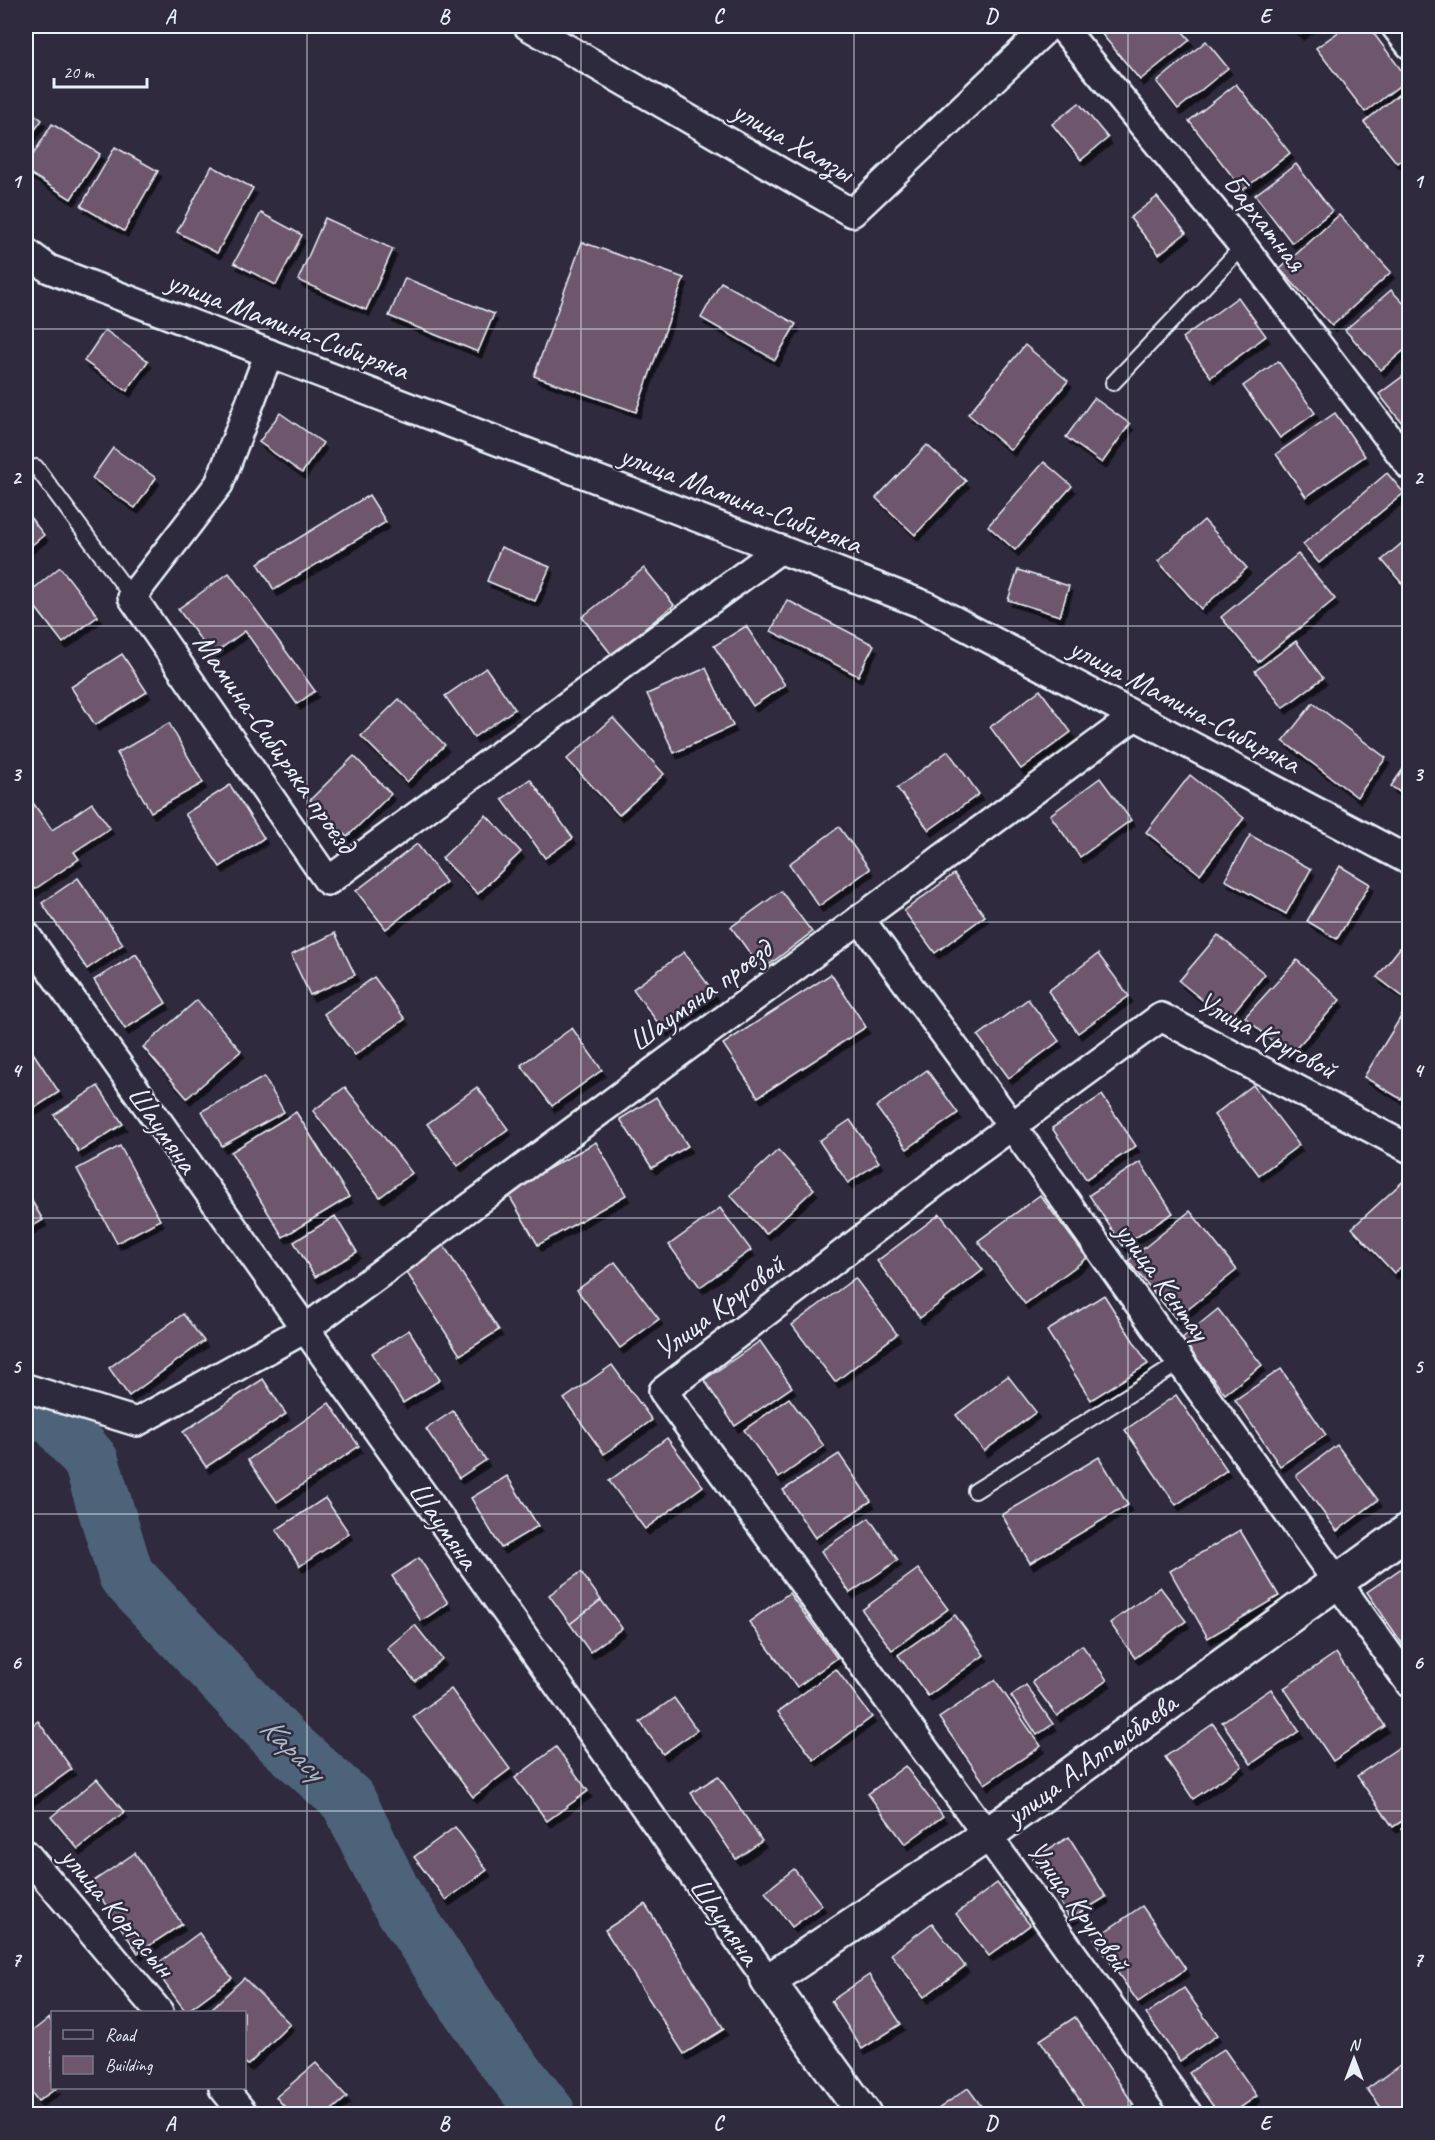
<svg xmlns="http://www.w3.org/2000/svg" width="1435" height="2140" font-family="Caveat,sans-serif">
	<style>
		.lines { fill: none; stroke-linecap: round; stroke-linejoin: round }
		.river { stroke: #4e6379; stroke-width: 56 }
		.building { fill: #6e576c; stroke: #e8f1f8; stroke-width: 1.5; filter: url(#shadow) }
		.service-casing { stroke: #e8f1f8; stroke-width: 18 }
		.minor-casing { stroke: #e8f1f8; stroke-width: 32 }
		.tertiary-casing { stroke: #e8f1f8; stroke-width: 38 }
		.service { stroke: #2f2a3d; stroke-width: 14 }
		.minor { stroke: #2f2a3d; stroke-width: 27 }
		.tertiary { stroke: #2f2a3d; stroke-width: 33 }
		.grid { fill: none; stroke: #e8f1f8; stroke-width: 1.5; stroke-opacity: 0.55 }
		.labels { text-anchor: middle; stroke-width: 5; stroke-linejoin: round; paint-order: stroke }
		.street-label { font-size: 30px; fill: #e8f1f8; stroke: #2f2a3d }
		.water-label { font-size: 32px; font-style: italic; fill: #aab8c5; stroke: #2f2a3d }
		.neatline { fill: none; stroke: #e8f1f8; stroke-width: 2 }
		.grid-label { font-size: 20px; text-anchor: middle; font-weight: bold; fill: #e8f1f8 }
	</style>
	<defs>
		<filter id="shadow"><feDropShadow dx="3.5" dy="6" stdDeviation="0" flood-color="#0009"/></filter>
	</defs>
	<rect width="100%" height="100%" fill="#2f2a3d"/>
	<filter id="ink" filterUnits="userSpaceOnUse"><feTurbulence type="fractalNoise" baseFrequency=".0167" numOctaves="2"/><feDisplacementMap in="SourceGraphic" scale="12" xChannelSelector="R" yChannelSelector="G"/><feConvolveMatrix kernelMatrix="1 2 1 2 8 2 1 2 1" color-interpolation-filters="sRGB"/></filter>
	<g filter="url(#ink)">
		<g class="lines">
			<path class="river" d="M 26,1415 L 48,1410 L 91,1461 L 126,1575 L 282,1741 L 348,1800 L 394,1895 L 494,2046 L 548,2114"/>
		</g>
		<g class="building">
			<path d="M 1099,26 L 1178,26 L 1190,40 L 1140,80 L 1096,27 Z"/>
			<path d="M 1293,26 L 1310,26 L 1300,34 Z"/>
			<path d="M 1347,26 L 1368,26 L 1408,79 L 1365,112 L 1316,48 Z"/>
			<path d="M 1206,41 L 1228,68 L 1178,109 L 1157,82 Z"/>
			<path d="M 1236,84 L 1290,153 L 1243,190 L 1189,121 Z"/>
			<path d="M 1408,87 L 1410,153 L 1397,163 L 1364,122 Z"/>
			<path d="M 1079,103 L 1108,138 L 1081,160 L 1052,124 Z"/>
			<path d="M 26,108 L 42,120 L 26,142 Z"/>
			<path d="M 52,124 L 100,154 L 71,199 L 26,171 L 26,166 Z"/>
			<path d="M 115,147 L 158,171 L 124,231 L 81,206 Z"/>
			<path d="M 1296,164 L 1332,211 L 1292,243 L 1255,195 Z"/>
			<path d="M 212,166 L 253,188 L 217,253 L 177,232 Z"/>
			<path d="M 1157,197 L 1186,233 L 1159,254 L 1130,218 Z"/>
			<path d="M 261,213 L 302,235 L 276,285 L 234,263 Z"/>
			<path d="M 1339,215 L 1391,272 L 1332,326 L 1280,269 Z"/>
			<path d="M 325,218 L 393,249 L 366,310 L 298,280 Z"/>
			<path d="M 582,242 L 684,278 L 636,412 L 534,376 Z"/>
			<path d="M 405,278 L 494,314 L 478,352 L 389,316 Z"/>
			<path d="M 721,282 L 796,324 L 775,360 L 701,318 Z"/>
			<path d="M 1391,290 L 1410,310 L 1410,345 L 1381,370 L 1345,330 Z"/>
			<path d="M 1238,297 L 1266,336 L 1211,377 L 1182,338 Z"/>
			<path d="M 105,330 L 148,361 L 127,391 L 84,361 Z"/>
			<path d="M 1025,345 L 1068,381 L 1011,450 L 968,414 Z"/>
			<path d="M 1278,361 L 1315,413 L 1280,438 L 1243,386 Z"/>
			<path d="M 1410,371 L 1410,433 L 1379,394 Z"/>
			<path d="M 1094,398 L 1130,424 L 1102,463 L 1066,437 Z"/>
			<path d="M 280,413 L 323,443 L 302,473 L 259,442 Z"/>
			<path d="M 1335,413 L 1365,456 L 1306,497 L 1276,454 Z"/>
			<path d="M 927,445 L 966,481 L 915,535 L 876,498 Z"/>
			<path d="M 113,448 L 156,478 L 135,508 L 92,478 Z"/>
			<path d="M 1044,462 L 1072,486 L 1015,550 L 988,526 Z"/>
			<path d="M 1387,473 L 1404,493 L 1319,563 L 1303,544 Z"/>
			<path d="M 369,495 L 386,522 L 274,590 L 258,563 Z"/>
			<path d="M 26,512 L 44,535 L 26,550 Z"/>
			<path d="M 1204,520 L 1247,568 L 1201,609 L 1158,561 Z"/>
			<path d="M 1409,537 L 1410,538 L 1410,593 L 1382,560 Z"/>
			<path d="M 501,547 L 550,567 L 535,601 L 487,581 Z"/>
			<path d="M 1298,554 L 1335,599 L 1258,662 L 1221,617 Z"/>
			<path d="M 60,567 L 98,616 L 63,643 L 26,595 Z"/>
			<path d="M 644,568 L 674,605 L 612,655 L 582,617 Z"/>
			<path d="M 1018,570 L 1069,586 L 1060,616 L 1008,600 Z"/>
			<path d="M 229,573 L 315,691 L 297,704 L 245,631 L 212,655 L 178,609 Z"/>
			<path d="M 787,600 L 874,645 L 858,676 L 771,631 Z"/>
			<path d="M 746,626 L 785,685 L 753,706 L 714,646 Z"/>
			<path d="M 1296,641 L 1323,678 L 1283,708 L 1255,671 Z"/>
			<path d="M 122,654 L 147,692 L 95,725 L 71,687 Z"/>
			<path d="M 486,668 L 515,709 L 474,737 L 445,696 Z"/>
			<path d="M 706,668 L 733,726 L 674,753 L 647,694 Z"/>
			<path d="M 1040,690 L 1071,732 L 1021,769 L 990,727 Z"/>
			<path d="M 399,699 L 445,745 L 407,782 L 361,736 Z"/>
			<path d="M 1313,703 L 1386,758 L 1357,797 L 1283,741 Z"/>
			<path d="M 613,718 L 664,774 L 619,815 L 567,759 Z"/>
			<path d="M 169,723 L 203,783 L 151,812 L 117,753 Z"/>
			<path d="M 948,751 L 979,794 L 929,830 L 897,788 Z"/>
			<path d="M 354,756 L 391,794 L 347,837 L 310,800 Z"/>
			<path d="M 1410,759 L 1410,799 L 1391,786 Z"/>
			<path d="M 1190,775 L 1244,818 L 1200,874 L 1146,832 Z"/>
			<path d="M 1100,778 L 1131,820 L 1080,857 L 1050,815 Z"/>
			<path d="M 530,779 L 573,838 L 545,858 L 502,799 Z"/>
			<path d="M 230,785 L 264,838 L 220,867 L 185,814 Z"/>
			<path d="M 31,800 L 52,830 L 92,803 L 110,828 L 74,852 L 79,859 L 32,891 L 26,881 L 26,804 Z"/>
			<path d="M 486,815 L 521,852 L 478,894 L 442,858 Z"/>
			<path d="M 839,827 L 870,869 L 819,906 L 789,864 Z"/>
			<path d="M 1250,835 L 1311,869 L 1286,914 L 1225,880 Z"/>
			<path d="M 417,844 L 446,882 L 386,929 L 356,891 Z"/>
			<path d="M 1340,866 L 1370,884 L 1337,939 L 1307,921 Z"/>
			<path d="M 954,874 L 985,916 L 935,953 L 904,911 Z"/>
			<path d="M 78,878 L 123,944 L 87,969 L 42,903 Z"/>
			<path d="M 781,891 L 812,932 L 762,970 L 731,927 Z"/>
			<path d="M 335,933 L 355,975 L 310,995 L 291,955 Z"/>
			<path d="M 1218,935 L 1265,974 L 1227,1020 L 1179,981 Z"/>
			<path d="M 1410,935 L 1410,1002 L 1377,977 Z"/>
			<path d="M 684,952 L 715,994 L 664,1031 L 633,989 Z"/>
			<path d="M 136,954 L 166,1003 L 125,1029 L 94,980 Z"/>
			<path d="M 1098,954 L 1129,996 L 1078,1033 L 1048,991 Z"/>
			<path d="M 1297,960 L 1340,1000 L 1289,1056 L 1245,1017 Z"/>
			<path d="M 831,974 L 866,1027 L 758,1097 L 723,1044 Z"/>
			<path d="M 374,977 L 405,1019 L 355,1055 L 324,1014 Z"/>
			<path d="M 1028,999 L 1059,1041 L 1009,1078 L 978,1036 Z"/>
			<path d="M 197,1000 L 241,1051 L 187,1098 L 143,1047 Z"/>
			<path d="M 1402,1015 L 1410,1019 L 1410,1085 L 1401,1099 L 1364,1077 Z"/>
			<path d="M 572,1028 L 602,1070 L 552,1106 L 521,1065 Z"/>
			<path d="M 26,1042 L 59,1092 L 33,1109 L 26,1098 Z"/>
			<path d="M 927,1070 L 958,1113 L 907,1149 L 876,1107 Z"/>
			<path d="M 264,1077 L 284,1112 L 222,1146 L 202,1111 Z"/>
			<path d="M 1253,1085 L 1299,1145 L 1259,1175 L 1214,1115 Z"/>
			<path d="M 98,1086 L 123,1124 L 79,1152 L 54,1115 Z"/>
			<path d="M 345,1087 L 412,1173 L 380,1197 L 313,1111 Z"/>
			<path d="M 477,1087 L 508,1129 L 458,1166 L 427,1124 Z"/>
			<path d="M 1102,1095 L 1136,1146 L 1086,1179 L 1052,1128 Z"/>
			<path d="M 656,1097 L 688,1146 L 652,1168 L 620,1119 Z"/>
			<path d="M 296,1112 L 349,1197 L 283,1237 L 231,1152 Z"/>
			<path d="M 850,1120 L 879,1162 L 848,1183 L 819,1141 Z"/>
			<path d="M 596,1142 L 626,1195 L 538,1245 L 507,1192 Z"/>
			<path d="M 120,1146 L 160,1220 L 117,1243 L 77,1169 Z"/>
			<path d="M 778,1150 L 814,1189 L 766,1234 L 730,1195 Z"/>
			<path d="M 1140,1162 L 1173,1213 L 1123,1246 L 1089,1195 Z"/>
			<path d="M 1410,1175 L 1410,1259 L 1394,1273 L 1352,1228 Z"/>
			<path d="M 26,1191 L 43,1220 L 26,1230 Z"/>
			<path d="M 1040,1195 L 1087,1258 L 1025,1304 L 978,1241 Z"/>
			<path d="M 720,1208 L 751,1250 L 700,1287 L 669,1245 Z"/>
			<path d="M 1190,1211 L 1237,1270 L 1176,1319 L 1128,1261 Z"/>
			<path d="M 940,1214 L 983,1270 L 920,1318 L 877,1261 Z"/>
			<path d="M 335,1216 L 357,1252 L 315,1277 L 294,1242 Z"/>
			<path d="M 442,1243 L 499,1330 L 460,1355 L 404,1268 Z"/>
			<path d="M 615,1262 L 659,1319 L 620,1348 L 577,1290 Z"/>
			<path d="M 855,1278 L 897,1334 L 835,1382 L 792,1325 Z"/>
			<path d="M 1104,1295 L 1148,1364 L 1091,1400 L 1047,1331 Z"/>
			<path d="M 1218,1309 L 1262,1365 L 1225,1394 L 1181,1339 Z"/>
			<path d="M 183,1314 L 204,1341 L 129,1396 L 109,1368 Z"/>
			<path d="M 409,1330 L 440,1380 L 403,1403 L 372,1353 Z"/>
			<path d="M 760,1341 L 792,1387 L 735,1426 L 704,1380 Z"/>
			<path d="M 612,1365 L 652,1420 L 604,1454 L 564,1399 Z"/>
			<path d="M 1281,1369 L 1326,1435 L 1280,1466 L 1235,1400 Z"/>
			<path d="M 1008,1376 L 1036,1412 L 984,1451 L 956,1415 Z"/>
			<path d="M 263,1379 L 286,1414 L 206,1467 L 183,1432 Z"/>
			<path d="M 1176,1395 L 1227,1470 L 1176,1505 L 1125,1430 Z"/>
			<path d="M 789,1398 L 824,1446 L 779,1478 L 744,1430 Z"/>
			<path d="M 329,1403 L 359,1446 L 277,1502 L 248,1460 Z"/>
			<path d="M 453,1411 L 486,1460 L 459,1478 L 426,1429 Z"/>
			<path d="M 667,1438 L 703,1486 L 645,1529 L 609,1481 Z"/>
			<path d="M 1337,1445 L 1378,1500 L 1337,1531 L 1296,1476 Z"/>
			<path d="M 839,1454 L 871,1501 L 815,1538 L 783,1490 Z"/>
			<path d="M 1099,1457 L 1128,1505 L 1030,1563 L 1002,1515 Z"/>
			<path d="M 507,1476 L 538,1526 L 501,1548 L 471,1498 Z"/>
			<path d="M 325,1498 L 349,1533 L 300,1566 L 276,1530 Z"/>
			<path d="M 869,1518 L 898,1560 L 850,1593 L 821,1551 Z"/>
			<path d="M 1240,1530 L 1279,1596 L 1208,1638 L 1170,1571 Z"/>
			<path d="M 419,1558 L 448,1603 L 421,1621 L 392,1576 Z"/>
			<path d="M 1409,1563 L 1410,1564 L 1410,1655 L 1367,1592 Z"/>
			<path d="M 918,1569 L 948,1609 L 892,1650 L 862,1610 Z"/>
			<path d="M 581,1572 L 601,1600 L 570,1624 L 549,1595 Z"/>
			<path d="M 1160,1587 L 1186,1621 L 1135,1658 L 1110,1623 Z"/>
			<path d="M 789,1593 L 837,1658 L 797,1687 L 749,1622 Z"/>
			<path d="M 601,1600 L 622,1628 L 590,1652 L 570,1624 Z"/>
			<path d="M 955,1615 L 984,1655 L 928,1696 L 898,1655 Z"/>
			<path d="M 415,1625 L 442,1659 L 415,1681 L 387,1648 Z"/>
			<path d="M 1082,1645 L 1107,1680 L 1057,1716 L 1032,1682 Z"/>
			<path d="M 1336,1653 L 1385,1726 L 1333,1761 L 1284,1688 Z"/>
			<path d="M 836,1669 L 872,1717 L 814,1760 L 778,1712 Z"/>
			<path d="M 995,1680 L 1041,1746 L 985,1784 L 939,1718 Z"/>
			<path d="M 1026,1685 L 1053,1724 L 1037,1735 L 1011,1696 Z"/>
			<path d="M 451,1689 L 510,1769 L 473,1797 L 413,1717 Z"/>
			<path d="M 1271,1689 L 1299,1731 L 1251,1764 L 1222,1722 Z"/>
			<path d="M 674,1698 L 697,1730 L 663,1754 L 640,1722 Z"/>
			<path d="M 38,1721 L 72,1769 L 26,1802 L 26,1730 Z"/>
			<path d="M 1213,1724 L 1242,1766 L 1193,1799 L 1165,1757 Z"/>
			<path d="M 1401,1746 L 1410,1759 L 1410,1816 L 1393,1827 L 1357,1776 Z"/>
			<path d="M 556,1747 L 588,1791 L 547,1821 L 515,1778 Z"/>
			<path d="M 905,1766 L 943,1816 L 905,1844 L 868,1794 Z"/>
			<path d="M 718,1776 L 762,1841 L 736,1859 L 691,1793 Z"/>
			<path d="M 97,1779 L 124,1812 L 78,1849 L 51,1817 Z"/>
			<path d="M 1410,1823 L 1410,1841 L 1401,1829 Z"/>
			<path d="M 455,1827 L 487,1870 L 446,1900 L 414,1857 Z"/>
			<path d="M 1069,1837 L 1106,1897 L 1070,1919 L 1033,1858 Z"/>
			<path d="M 135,1853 L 182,1924 L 138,1953 L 91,1883 Z"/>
			<path d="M 794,1869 L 822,1905 L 792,1927 L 765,1892 Z"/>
			<path d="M 997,1883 L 1030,1925 L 989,1956 L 956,1914 Z"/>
			<path d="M 645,1904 L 724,2029 L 684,2054 L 605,1930 Z"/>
			<path d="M 1142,1906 L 1186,1969 L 1138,2002 L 1094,1939 Z"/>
			<path d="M 932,1923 L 965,1966 L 924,1997 L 891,1954 Z"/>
			<path d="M 199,1933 L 232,1978 L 186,2012 L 153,1967 Z"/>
			<path d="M 869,1975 L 901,2024 L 862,2049 L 831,2001 Z"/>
			<path d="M 244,1978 L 290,2024 L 248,2065 L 244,2062 L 244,2012 L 208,2012 Z"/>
			<path d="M 1184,1988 L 1217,2035 L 1180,2061 L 1146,2014 Z"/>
			<path d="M 1075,2017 L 1134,2105 L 1118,2114 L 1089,2114 L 1040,2040 Z"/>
			<path d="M 49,2018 L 52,2023 L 52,2088 L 57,2088 L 38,2101 L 26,2085 L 26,2036 Z"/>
			<path d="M 1224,2049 L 1257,2096 L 1231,2114 L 1219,2114 L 1189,2073 Z"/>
			<path d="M 1410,2058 L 1410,2108 L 1400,2114 L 1386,2114 L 1367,2089 Z"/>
			<path d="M 316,2063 L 347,2097 L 327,2114 L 291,2114 L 276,2097 Z"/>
			<path d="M 968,2088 L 987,2114 L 935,2114 L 934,2112 Z"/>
		</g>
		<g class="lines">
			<g class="service-casing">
				<g id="service">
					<path d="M 1113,383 L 1243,246"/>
					<path d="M 36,467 L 132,597"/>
					<path d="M 975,1491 L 1181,1362"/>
				</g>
			</g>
			<g class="minor-casing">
				<g id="minor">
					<path d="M 528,26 L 852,213 L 1049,26"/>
					<path d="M 1061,26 L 1243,246 L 1410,466"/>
					<path d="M 1395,26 L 1410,45"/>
					<path d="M 26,252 L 49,269 L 925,605 L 1410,861"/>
					<path d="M 269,353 L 219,484 L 132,597 L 328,881 L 780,549"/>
					<path d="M 860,919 L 1012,1126 L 1410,1684"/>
					<path d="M 26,935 L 768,1981"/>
					<path d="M 26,1388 L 137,1422 L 305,1329 L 1135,716"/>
					<path d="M 26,1854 L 159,2012"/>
					<path d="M 223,2088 L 244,2114"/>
					<path d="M 1188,2114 L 987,1835 L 663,1391 L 968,1158 L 1161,1017 L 1410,1149"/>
				</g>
			</g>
			<g class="tertiary-casing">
				<path id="tertiary" d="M 864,2114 L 768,1981 L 987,1835 L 1410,1529"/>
			</g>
			<use href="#service" class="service"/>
			<use href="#minor" class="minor"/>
			<use href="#tertiary" class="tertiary"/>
		</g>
	</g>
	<path class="grid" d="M 307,26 L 307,2114M 581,26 L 581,2114M 854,26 L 854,2114M 1128,26 L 1128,2114M 26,329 L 1410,329M 26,626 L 1410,626M 26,922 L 1410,922M 26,1218 L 1410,1218M 26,1514 L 1410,1514M 26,1811 L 1410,1811"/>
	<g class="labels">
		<g class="street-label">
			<text transform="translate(793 141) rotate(30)" y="10">улица Хамзы</text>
			<text transform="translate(1265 222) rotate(52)" y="10">Бархатная</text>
			<text transform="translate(288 325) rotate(21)" y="10">улица Мамина-Сибиряка</text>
			<text transform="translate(741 499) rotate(21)" y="10">улица Мамина-Сибиряка</text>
			<text transform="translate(1185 705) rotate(28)" y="10">улица Мамина-Сибиряка</text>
			<text transform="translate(275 743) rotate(55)" y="10">Мамина-Сибиряка проезд</text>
			<text transform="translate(700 995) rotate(-36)" y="10">Шаумяна проезд</text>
			<text transform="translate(1267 1035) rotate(28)" y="10">Улица Круговой</text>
			<text transform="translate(163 1129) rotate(55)" y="10">Шаумяна</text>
			<text transform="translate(1163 1281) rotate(54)" y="10">улица Кентау</text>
			<text transform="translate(719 1307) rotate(-37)" y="10">Улица Круговой</text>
			<text transform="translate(444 1525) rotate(55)" y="10">Шаумяна</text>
			<text transform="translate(1091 1759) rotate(-36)" y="10">улица А.Алпысбаева</text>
			<text transform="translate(1079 1906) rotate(54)" y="10">Улица Круговой</text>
			<text transform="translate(118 1912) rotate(50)" y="10">улица Коргасын</text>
			<text transform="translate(725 1921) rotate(55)" y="10">Шаумяна</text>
		</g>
		<g class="water-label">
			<text transform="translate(293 1748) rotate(44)" y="11">Карасу</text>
		</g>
	</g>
	<rect width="1435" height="2140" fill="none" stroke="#2f2a3d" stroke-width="66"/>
	<rect x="51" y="2011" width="195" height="78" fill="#2f2a3d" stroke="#797a88" stroke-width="1.5"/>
	<rect x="63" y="2030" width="30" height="9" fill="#2f2a3d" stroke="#797a88" stroke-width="1.5"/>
	<text x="105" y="2041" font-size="18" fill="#e8f1f8">Road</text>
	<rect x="63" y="2056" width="30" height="18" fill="#6e576c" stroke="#797a88" stroke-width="1.5"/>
	<text x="105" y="2071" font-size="18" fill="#e8f1f8">Building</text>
	<g transform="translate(1354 2059)" stroke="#2f2a3d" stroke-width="4.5" paint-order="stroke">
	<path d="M0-4.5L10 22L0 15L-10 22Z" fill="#e8f1f8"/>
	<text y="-9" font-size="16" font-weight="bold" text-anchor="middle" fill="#e8f1f8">N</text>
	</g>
	<path d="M54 78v9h93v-9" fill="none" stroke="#e8f1f8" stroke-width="3"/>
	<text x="63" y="78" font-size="18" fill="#e8f1f8" stroke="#2f2a3d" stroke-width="4.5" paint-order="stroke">20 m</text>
	<rect x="33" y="33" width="1369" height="2074" class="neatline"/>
	<g class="grid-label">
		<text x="170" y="23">A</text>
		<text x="444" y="23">B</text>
		<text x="718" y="23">C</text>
		<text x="991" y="23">D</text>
		<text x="1265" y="23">E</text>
		<text x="16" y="188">1</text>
		<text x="1418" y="188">1</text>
		<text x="16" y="484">2</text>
		<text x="1418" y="484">2</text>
		<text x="16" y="781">3</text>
		<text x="1418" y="781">3</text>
		<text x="16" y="1077">4</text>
		<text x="1418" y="1077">4</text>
		<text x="16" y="1373">5</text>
		<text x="1418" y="1373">5</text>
		<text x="16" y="1669">6</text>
		<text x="1418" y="1669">6</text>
		<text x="16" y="1966">7</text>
		<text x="1418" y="1966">7</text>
		<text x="170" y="2130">A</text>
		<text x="444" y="2130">B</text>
		<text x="718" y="2130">C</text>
		<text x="991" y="2130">D</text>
		<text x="1265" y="2130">E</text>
	</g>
</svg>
